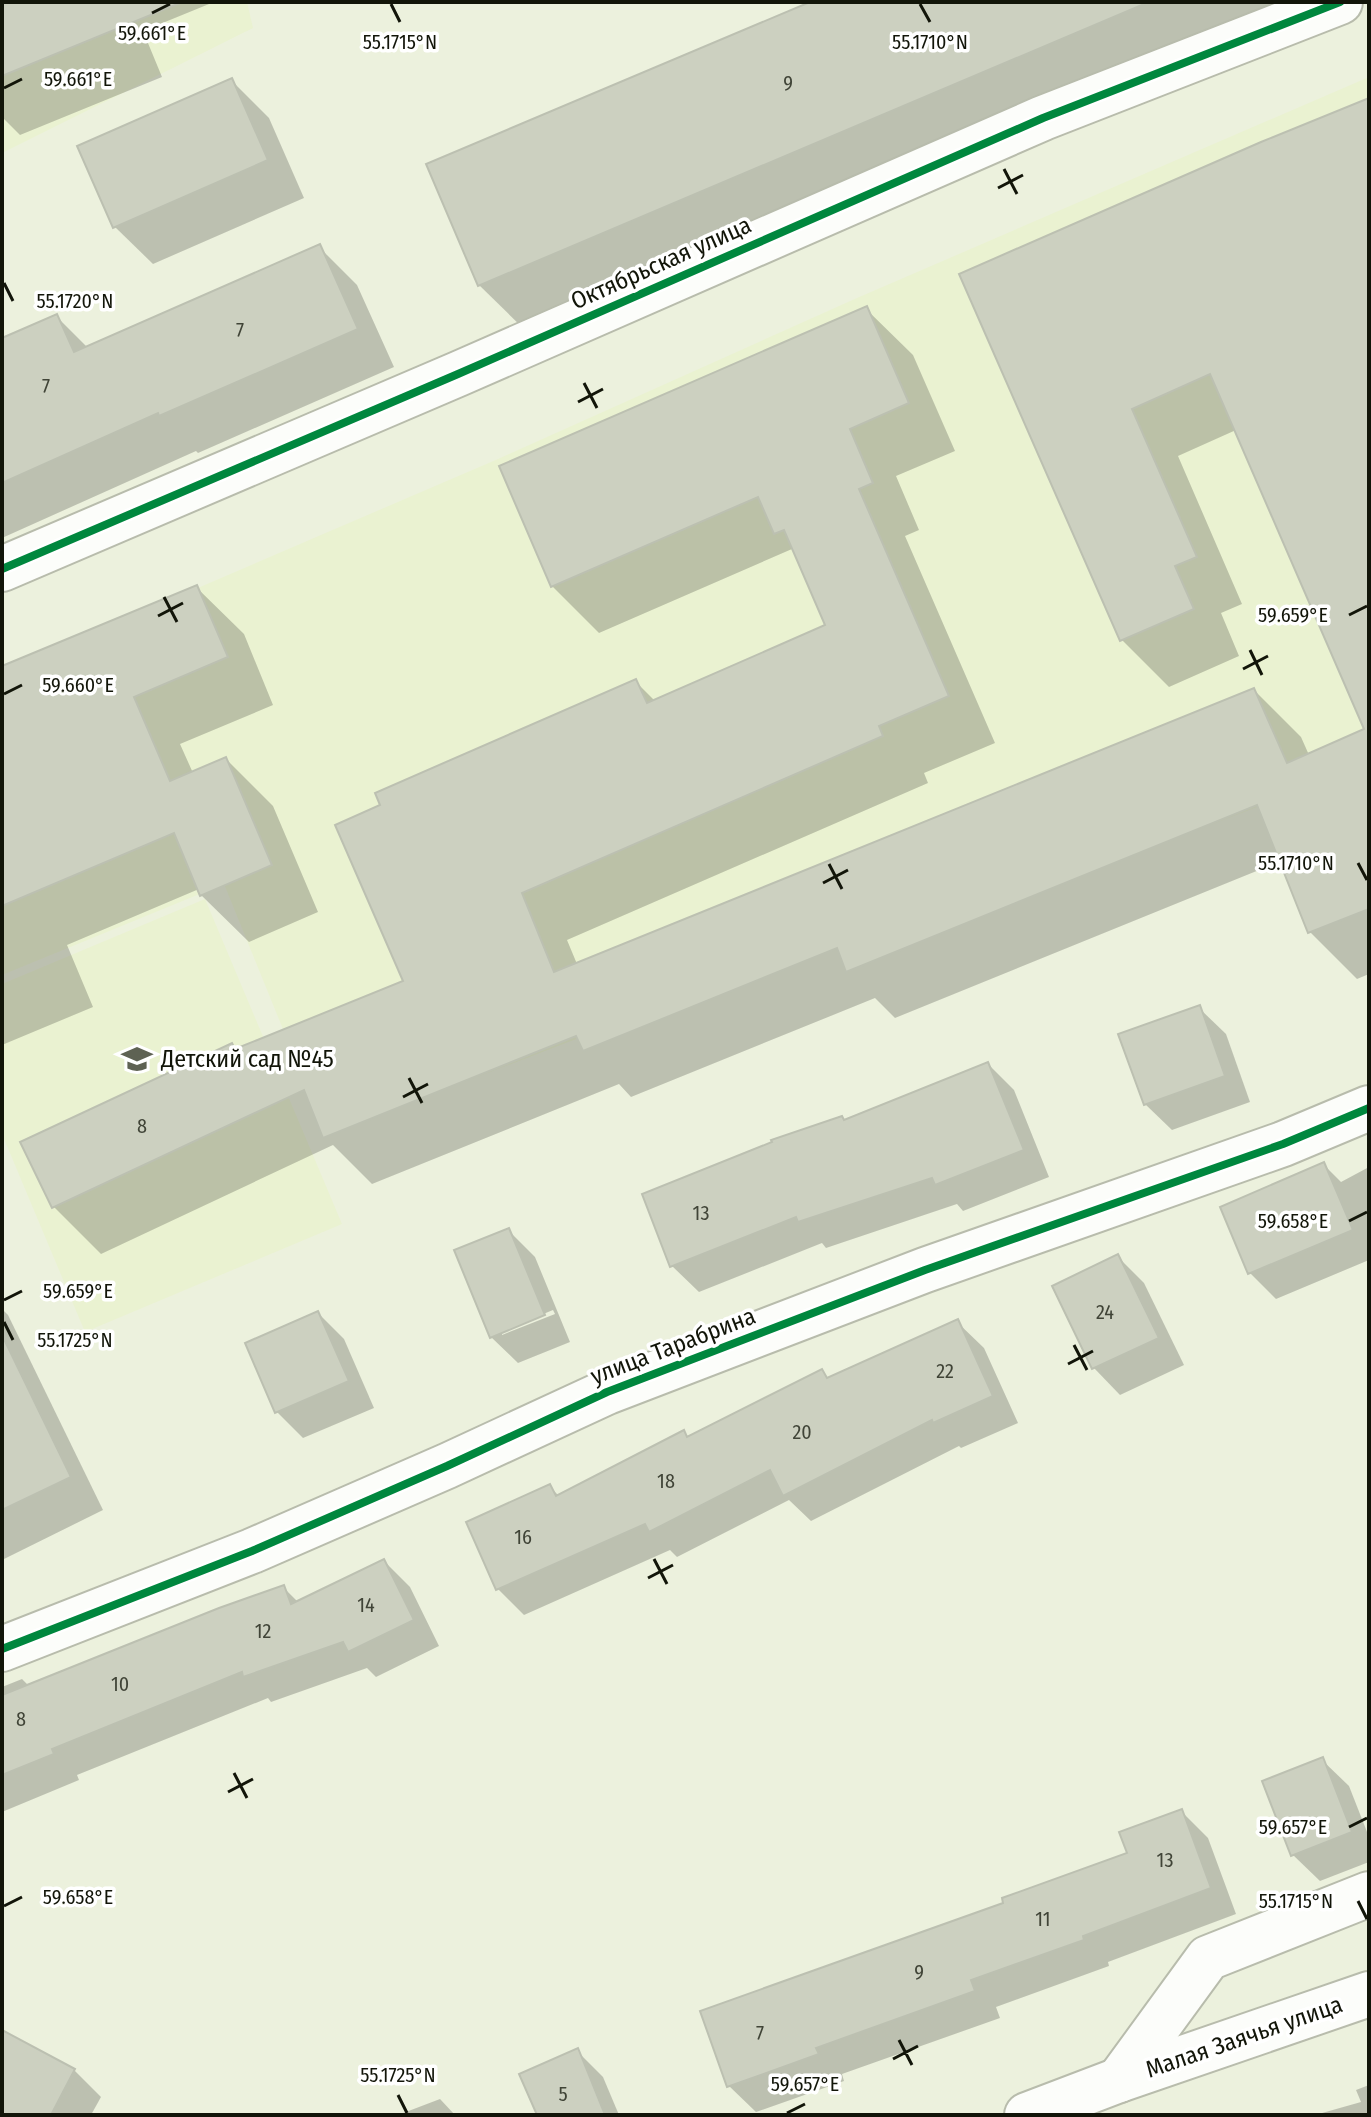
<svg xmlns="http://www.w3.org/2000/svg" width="1371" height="2117" font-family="'Fira Sans Condensed',sans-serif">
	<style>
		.built { fill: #eaf2d1 }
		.shadow { fill: #0003; fill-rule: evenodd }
		.building { fill: #ccd0c0; stroke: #bcc0b1; stroke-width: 2 }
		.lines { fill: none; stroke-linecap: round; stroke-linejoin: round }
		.minor-casing { stroke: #b8bcac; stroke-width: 48 }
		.minor { stroke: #fcfdfa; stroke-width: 44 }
		.cycleway-casing { stroke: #fff; stroke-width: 13 }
		.cycleway { stroke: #00873e; stroke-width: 8 }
		.ticks { fill: none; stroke: #121509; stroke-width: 3 }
		.labels { text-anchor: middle; stroke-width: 7; stroke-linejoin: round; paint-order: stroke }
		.number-label { font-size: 20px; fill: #404437 }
		.street-label { font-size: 24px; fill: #121509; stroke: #fff }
		.poi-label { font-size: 24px; fill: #121509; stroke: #fff; text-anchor: start }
		.ticks-label { font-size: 20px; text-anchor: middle; fill: #121509; stroke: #fff; stroke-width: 7; stroke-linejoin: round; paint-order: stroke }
	</style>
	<rect width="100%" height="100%" fill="#ecf1dd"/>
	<g class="built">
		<path d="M 2,2 L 247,2 L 253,28 L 2,153 Z"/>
		<path d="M 1369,77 L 1369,764 L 845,965 L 834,940 L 326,1135 L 224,884 L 2,975 L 2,672 L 498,459 L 857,298 Z"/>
		<path d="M 205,899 L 342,1224 L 85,1332 L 2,1134 L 2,984 Z"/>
	</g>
	<g class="shadow">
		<path d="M 2,2 L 214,2 L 143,31 L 162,77 L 20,135 L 2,117 Z"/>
		<path d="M 815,2 L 1290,2 L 527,332 L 479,285 Z"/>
		<path d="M 231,80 L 269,118 L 304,198 L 153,264 L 115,227 Z"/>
		<path d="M 1369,100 L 1369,974 L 1357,979 L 1310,932 L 1281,861 L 895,1018 L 875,998 L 631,1097 L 619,1084 L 372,1184 L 333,1145 L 101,1254 L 54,1207 L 23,1143 L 232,1045 L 237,1051 L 406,982 L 635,681 L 655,701 L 828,626 L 792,549 L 599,633 L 552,586 L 866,309 L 913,355 L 955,451 L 896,476 L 919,530 L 905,536 L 995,743 L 924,773 L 928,783 L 567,940 L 577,964 L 1254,690 L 1301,737 L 1309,755 L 1366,730 L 1236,430 L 1178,456 L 1242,604 L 1221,613 L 1239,656 L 1169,687 L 1122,640 L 962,275 Z"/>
		<path d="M 319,247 L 357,285 L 394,367 L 198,453 L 196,451 L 2,538 L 2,341 L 56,316 L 88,348 Z"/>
		<path d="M 196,587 L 244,634 L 273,705 L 180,744 L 193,773 L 226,759 L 273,806 L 318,912 L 249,942 L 201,895 L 199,889 L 67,945 L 93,1007 L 2,1045 L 2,668 Z"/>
		<path d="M 1199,1008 L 1226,1034 L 1250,1102 L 1172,1130 L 1145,1104 Z"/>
		<path d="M 988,1064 L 1014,1090 L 1049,1177 L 963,1211 L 957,1204 L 826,1248 L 822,1243 L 699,1292 L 672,1266 Z"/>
		<path d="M 1324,1165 L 1341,1182 L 1369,1167 L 1369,1260 L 1276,1299 L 1250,1273 Z"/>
		<path d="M 508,1230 L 535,1257 L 570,1342 L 518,1363 L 491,1337 ZM 553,1310 L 555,1314 L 502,1335 L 502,1331 Z"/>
		<path d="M 1118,1257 L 1144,1283 L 1184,1365 L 1120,1395 L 1094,1368 Z"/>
		<path d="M 2,1309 L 8,1315 L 103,1510 L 2,1560 Z"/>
		<path d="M 318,1313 L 344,1339 L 374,1408 L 303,1438 L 277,1412 Z"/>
		<path d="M 957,1322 L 984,1348 L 1018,1423 L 961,1448 L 959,1446 L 811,1521 L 789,1500 L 677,1557 L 670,1550 L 524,1615 L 498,1589 L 550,1487 L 559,1496 L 683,1433 L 689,1439 L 822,1371 L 829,1379 Z"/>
		<path d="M 384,1561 L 410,1587 L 439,1646 L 376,1677 L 367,1668 L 271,1702 L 268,1698 L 77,1775 L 79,1780 L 2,1812 L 2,1687 L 22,1679 L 29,1686 L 284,1588 L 298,1602 Z"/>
		<path d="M 1322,1760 L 1349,1786 L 1369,1837 L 1369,1862 L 1320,1881 L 1293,1855 Z"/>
		<path d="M 1181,1811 L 1208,1838 L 1236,1914 L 1108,1962 L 1109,1966 L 996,2007 L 1000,2018 L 842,2074 L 844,2081 L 756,2112 L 729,2086 L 1006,1904 L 1130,1855 Z"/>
		<path d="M 2,2033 L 74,2070 L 101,2097 L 91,2115 L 2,2115 Z"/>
		<path d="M 577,2051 L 603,2077 L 619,2115 L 540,2115 Z"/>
		<path d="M 1369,2085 L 1369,2115 L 1315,2115 L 1361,2102 L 1356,2090 Z"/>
		<path d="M 440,2099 L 455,2115 L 398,2115 Z"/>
	</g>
	<g class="building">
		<path d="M 2,2 L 179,2 L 180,3 L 2,76 Z"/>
		<path d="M 810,2 L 1149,2 L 478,286 L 426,164 Z"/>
		<path d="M 232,78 L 268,160 L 113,228 L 77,146 Z"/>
		<path d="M 1369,98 L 1369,909 L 1308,933 L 1257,805 L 846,972 L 837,948 L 583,1051 L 576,1036 L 323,1138 L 304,1090 L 52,1208 L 20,1142 L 232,1043 L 235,1049 L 403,981 L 335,825 L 380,805 L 375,793 L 636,679 L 647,703 L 825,625 L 784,530 L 774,534 L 758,497 L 551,587 L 499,466 L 867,306 L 909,403 L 850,429 L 873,483 L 859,489 L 949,696 L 879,726 L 883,736 L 522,893 L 554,972 L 1254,688 L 1287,763 L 1364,729 L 1210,374 L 1132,409 L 1197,557 L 1175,566 L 1194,609 L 1120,641 L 959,274 L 1261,142 Z"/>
		<path d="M 320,244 L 358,329 L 159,416 L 158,413 L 2,483 L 2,338 L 57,314 L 74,352 Z"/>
		<path d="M 197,585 L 228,657 L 134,697 L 170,781 L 226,757 L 272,865 L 200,896 L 174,833 L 2,906 L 2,666 Z"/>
		<path d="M 1200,1005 L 1225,1076 L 1144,1105 L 1118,1034 Z"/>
		<path d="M 988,1062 L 1024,1150 L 935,1185 L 932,1178 L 798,1222 L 796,1217 L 670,1267 L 642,1194 L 772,1142 L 771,1140 L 842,1116 L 844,1120 Z"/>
		<path d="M 1324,1162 L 1353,1230 L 1248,1274 L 1220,1207 Z"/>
		<path d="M 509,1228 L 545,1315 L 490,1338 L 454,1250 Z"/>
		<path d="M 1118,1254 L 1159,1338 L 1092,1369 L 1052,1286 Z"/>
		<path d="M 318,1311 L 349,1381 L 275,1413 L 245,1343 Z"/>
		<path d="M 958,1319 L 993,1396 L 933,1423 L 932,1420 L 783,1496 L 770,1470 L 649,1532 L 645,1524 L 496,1590 L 466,1522 L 550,1484 L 556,1496 L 684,1430 L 687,1437 L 822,1369 L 827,1378 Z"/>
		<path d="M 2,1335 L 71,1477 L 2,1510 Z"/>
		<path d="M 384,1559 L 414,1620 L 348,1652 L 343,1642 L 243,1677 L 242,1672 L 52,1749 L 54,1754 L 2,1775 L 2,1695 L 219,1608 L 284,1585 L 291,1604 Z"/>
		<path d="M 1323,1757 L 1352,1832 L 1291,1856 L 1262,1781 Z"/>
		<path d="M 1182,1809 L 1211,1888 L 1083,1936 L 1084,1940 L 971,1980 L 975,1991 L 816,2048 L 819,2054 L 727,2087 L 700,2011 L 1003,1903 L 1002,1898 L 1127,1853 L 1119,1832 Z"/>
		<path d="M 2,2030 L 75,2069 L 51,2115 L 2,2115 Z"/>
		<path d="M 578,2048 L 605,2115 L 537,2115 L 519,2074 Z"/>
	</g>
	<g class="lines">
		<g class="minor-casing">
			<g id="minor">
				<path d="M 2,569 L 458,374 L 1043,118 L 1340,2"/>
				<path d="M 2,1649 L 252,1551 L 447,1466 L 607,1392 L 925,1270 L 1283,1144 L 1369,1108"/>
				<path d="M 1119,2080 L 1208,1958 L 1369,1894"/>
				<path d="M 1027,2115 L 1119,2080 L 1369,1994"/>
			</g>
		</g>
		<use href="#minor" class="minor"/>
		<g class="cycleway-casing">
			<g id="cycleway">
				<path d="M 2,569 L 458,374 L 1043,118 L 1340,2"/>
				<path d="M 2,1649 L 252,1551 L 447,1466 L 607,1392 L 925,1270 L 1283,1144 L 1369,1108"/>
			</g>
		</g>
		<use href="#cycleway" class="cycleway"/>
	</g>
	<path class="ticks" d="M 391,4 L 400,22M 920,4 L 930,22M 152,13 L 170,4M 4,88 L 22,79M 1004,169 L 1017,194M 998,188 L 1023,175M 4,283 L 13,301M 584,383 L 597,408M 578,402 L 603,389M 164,597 L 177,622M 1349,615 L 1367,606M 158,616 L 183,603M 1250,650 L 1262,675M 1243,669 L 1268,656M 4,694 L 22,685M 1358,863 L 1367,880M 829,864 L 842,889M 823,883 L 848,870M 409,1078 L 422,1103M 403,1097 L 428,1084M 1349,1221 L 1367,1212M 4,1300 L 22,1291M 4,1322 L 13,1340M 1074,1345 L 1087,1370M 1068,1364 L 1093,1351M 654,1559 L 667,1584M 648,1578 L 673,1565M 234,1773 L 247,1798M 228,1792 L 253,1779M 1349,1827 L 1367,1818M 1358,1901 L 1367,1919M 4,1906 L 22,1897M 899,2040 L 912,2065M 893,2059 L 918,2046M 398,2095 L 407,2113M 787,2113 L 805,2104"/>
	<defs>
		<g id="school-bare" transform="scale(2.4)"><path d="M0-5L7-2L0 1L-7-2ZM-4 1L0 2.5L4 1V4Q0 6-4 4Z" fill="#5e6253" stroke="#fff" stroke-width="2.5" paint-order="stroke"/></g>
	</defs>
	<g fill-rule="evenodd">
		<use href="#school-bare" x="137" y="1059"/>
	</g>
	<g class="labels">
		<g class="number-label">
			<text x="788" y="90">9</text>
			<text x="240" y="337">7</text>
			<text x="46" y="393">7</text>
			<text x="142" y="1133">8</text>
			<text x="701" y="1220">13</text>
			<text x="1105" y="1319">24</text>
			<text x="945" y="1378">22</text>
			<text x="802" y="1439">20</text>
			<text x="666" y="1488">18</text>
			<text x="523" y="1544">16</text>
			<text x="366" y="1612">14</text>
			<text x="263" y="1638">12</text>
			<text x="120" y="1691">10</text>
			<text x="21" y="1726">8</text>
			<text x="1165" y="1867">13</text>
			<text x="1043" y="1926">11</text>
			<text x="919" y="1979">9</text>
			<text x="760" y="2040">7</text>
			<text x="563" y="2101">5</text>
		</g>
		<g class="street-label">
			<text transform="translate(661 263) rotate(-24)" y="8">Октябрьская улица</text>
			<text transform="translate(673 1346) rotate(-21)" y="8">улица Тарабрина</text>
			<text transform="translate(1244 2037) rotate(-19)" y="8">Малая Заячья улица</text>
		</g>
		<g class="poi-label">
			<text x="161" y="1067">Детский сад №45</text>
		</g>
	</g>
	<g class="ticks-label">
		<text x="152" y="40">59.661°E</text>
		<text x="400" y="49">55.1715°N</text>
		<text x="930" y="49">55.1710°N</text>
		<text x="78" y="86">59.661°E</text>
		<text x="75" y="308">55.1720°N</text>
		<text x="1293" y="622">59.659°E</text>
		<text x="78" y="692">59.660°E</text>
		<text x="1296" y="870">55.1710°N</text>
		<text x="1293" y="1228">59.658°E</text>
		<text x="78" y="1298">59.659°E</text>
		<text x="75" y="1347">55.1725°N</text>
		<text x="1293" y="1834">59.657°E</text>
		<text x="78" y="1904">59.658°E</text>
		<text x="1296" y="1908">55.1715°N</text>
		<text x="398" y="2082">55.1725°N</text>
		<text x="805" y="2091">59.657°E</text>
	</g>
	<rect width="1371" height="2117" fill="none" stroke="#121509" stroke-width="8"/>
</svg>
